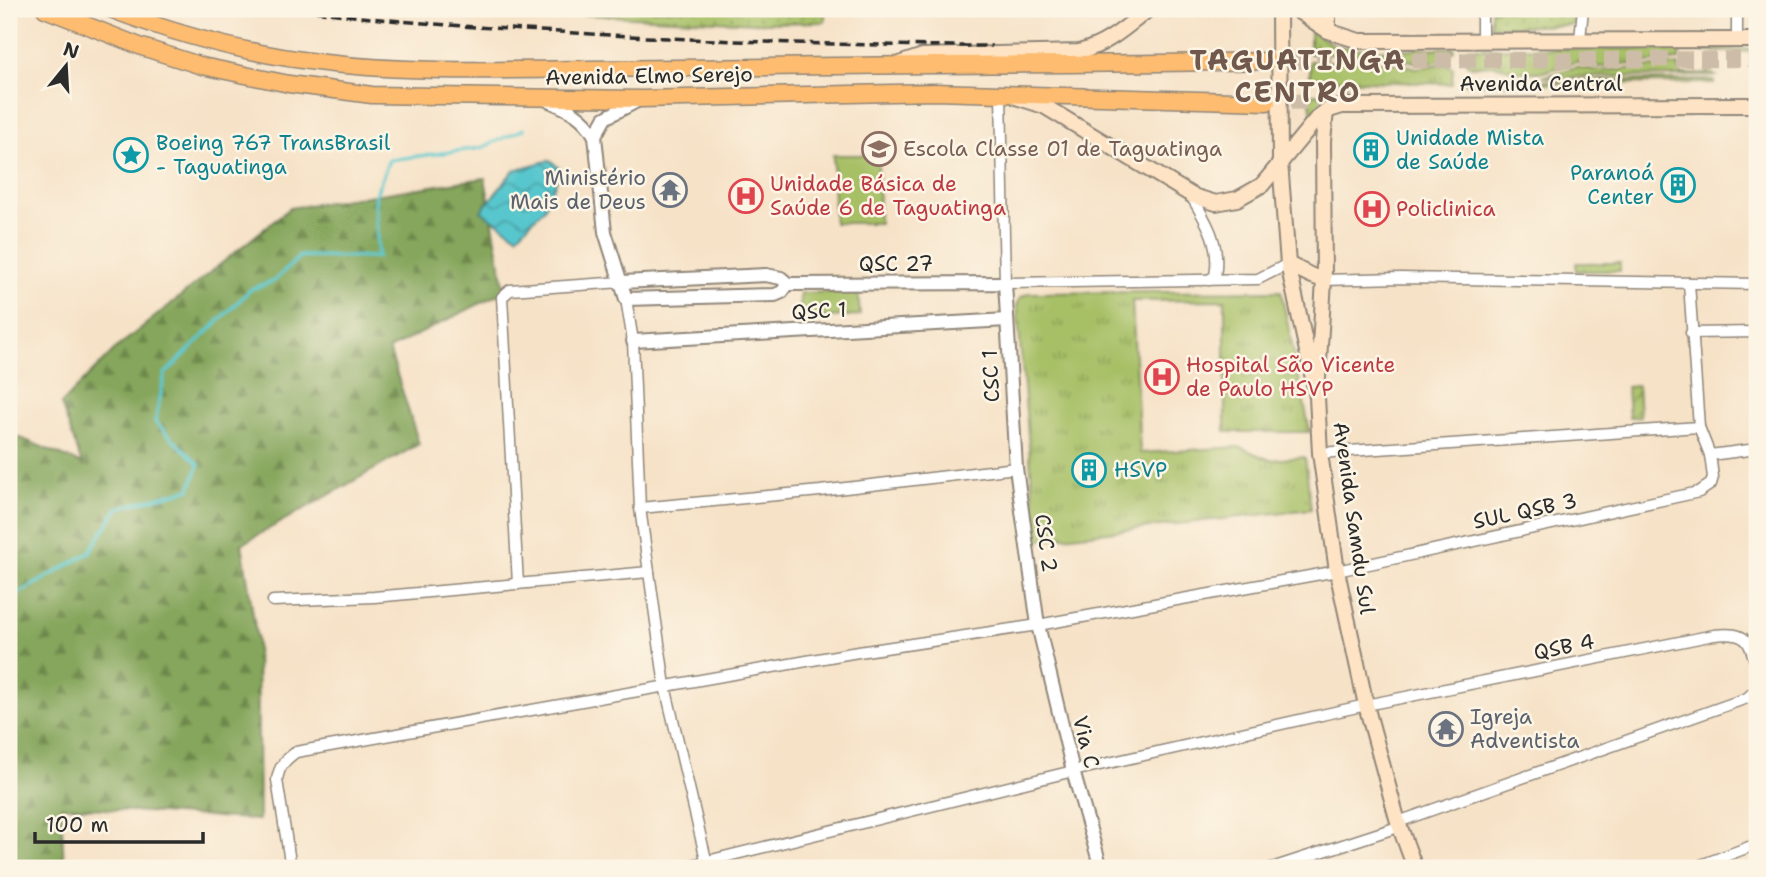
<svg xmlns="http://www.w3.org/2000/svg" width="1766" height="877" font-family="'Shantell Sans',sans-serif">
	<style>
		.grass { fill: url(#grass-tufts); stroke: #697648; stroke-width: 2 }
		.forest { fill: url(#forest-firs); stroke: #586843; stroke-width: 2 }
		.park { fill: url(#park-dots); stroke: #697648; stroke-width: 2 }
		.garden { fill: url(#garden-furrows); stroke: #697648; stroke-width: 2 }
		.pitch { fill: #a7c066; stroke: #697648; stroke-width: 2 }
		.water { fill: url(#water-waves); stroke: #42797c; stroke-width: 2 }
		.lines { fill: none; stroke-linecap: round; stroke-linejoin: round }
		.stream { stroke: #59c7cd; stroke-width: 3.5 }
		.primary-tunnel { stroke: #cdbda8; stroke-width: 16; stroke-dasharray: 16 8; stroke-linecap: butt }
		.minor-casing { stroke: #908679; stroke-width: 13 }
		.tertiary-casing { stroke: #908679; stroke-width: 16 }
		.secondary-casing { stroke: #908679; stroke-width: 18 }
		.primary-casing { stroke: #908679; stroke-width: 19 }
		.minor { stroke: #fff; stroke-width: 10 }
		.tertiary { stroke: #fff; stroke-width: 12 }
		.secondary { stroke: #fee4c5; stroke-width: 14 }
		.primary { stroke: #fdbc6f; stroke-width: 16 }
		.rail { stroke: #2b2b2b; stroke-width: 3.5; stroke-dasharray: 10 5; stroke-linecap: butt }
		.labels { text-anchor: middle; stroke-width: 5; stroke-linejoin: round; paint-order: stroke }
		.street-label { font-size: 21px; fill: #2b2b2b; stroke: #fcf5e5 }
		.culture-label { font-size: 21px; fill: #0d838f; stroke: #fcf5e5; text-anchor: start }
		.education-label { font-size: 21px; fill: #785e54; stroke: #fcf5e5; text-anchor: start }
		.worship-label { font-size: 21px; fill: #5b616d; stroke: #fcf5e5; text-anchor: end }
		.health-label { font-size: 21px; fill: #be3a42; stroke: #fcf5e5; text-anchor: start }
		.district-label { font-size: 28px; font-weight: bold; letter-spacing: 2px; fill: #70584c; stroke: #fcf5e5 }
	</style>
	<defs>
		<pattern id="grass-tufts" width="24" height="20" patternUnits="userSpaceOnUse" patternTransform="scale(1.75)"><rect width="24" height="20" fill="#a7c066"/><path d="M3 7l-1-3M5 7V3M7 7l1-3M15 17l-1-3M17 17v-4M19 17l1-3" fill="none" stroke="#889c54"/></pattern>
		<pattern id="forest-firs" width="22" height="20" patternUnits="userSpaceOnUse" patternTransform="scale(1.75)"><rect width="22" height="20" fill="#85a65b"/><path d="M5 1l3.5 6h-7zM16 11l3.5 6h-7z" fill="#6d874b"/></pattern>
		<pattern id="park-dots" width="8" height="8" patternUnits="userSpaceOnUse" patternTransform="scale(1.75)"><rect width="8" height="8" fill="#a7c066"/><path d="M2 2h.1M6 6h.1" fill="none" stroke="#889c54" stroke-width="1.8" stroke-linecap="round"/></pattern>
		<pattern id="garden-furrows" width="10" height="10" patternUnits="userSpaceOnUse" patternTransform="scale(1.75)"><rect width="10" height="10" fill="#a7c066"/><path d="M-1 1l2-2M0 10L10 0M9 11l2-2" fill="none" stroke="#889c54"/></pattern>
		<pattern id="water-waves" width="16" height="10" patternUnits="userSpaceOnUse" patternTransform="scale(1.75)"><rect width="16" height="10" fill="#59c7cd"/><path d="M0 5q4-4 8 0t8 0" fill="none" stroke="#4aa2a7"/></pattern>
	</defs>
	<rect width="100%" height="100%" fill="#fcf5e5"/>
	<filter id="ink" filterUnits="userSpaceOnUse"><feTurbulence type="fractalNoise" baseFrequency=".0143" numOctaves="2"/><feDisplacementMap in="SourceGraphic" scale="14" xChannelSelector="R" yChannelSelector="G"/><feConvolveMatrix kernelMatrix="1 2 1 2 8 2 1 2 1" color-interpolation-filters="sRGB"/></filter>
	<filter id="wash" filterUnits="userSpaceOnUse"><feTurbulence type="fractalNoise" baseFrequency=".00686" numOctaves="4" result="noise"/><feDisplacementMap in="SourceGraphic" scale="28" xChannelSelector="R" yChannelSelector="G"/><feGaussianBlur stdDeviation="1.57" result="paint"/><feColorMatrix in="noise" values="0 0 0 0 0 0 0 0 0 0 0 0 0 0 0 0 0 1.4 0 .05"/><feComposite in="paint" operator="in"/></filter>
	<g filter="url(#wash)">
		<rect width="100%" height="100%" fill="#f6e2c7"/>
		<g class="grass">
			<path d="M 1310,29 C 1319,36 1328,44 1339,46 C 1370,53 1420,48 1454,48 L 1454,51 L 1438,61 L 1414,62 L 1390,55 L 1310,54 Z"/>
			<path d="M 1467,48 L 1756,49 L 1756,52 L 1680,52 L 1679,60 L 1600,67 L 1576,62 L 1543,72 L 1521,72 L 1494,65 L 1471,66 L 1467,64 Z"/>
			<path d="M 1310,61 L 1391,61 L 1416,68 L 1446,63 L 1453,68 L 1452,84 L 1310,79 Z"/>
			<path d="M 1679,65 L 1680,74 L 1707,74 L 1707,71 L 1716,76 L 1543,77 L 1576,67 L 1600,71 Z"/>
			<path d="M 1714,80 L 1714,83 L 1464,84 L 1464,81 Z"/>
			<path d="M 1309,94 L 1453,100 L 1344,102 L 1313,122 Z"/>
			<rect x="1576" y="263" width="44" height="8"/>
			<path d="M 1281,291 L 1310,432 L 1225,432 L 1225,300 L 1132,301 L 1140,453 L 1240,447 L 1270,460 L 1305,457 L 1311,509 L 1037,540 L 1017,306 L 1020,298 L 1029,293 Z"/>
		</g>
		<path class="forest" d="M 485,178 L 505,291 L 389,349 L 419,444 L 242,544 L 257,640 L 259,820 L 61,806 L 64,868 L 9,868 L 9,433 L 82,464 L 61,404 L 114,350 L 290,208 Z"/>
		<g class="park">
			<path d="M 465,9 L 825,9 L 825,22 L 758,23 Z"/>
			<path d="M 1491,9 L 1573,9 L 1573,25 L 1491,27 Z"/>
		</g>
		<path class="garden" d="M 1638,386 L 1640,417 L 1629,418 L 1627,387 Z"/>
		<g class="pitch">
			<path d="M 833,155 L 878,155 L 879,223 L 834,223 Z"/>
			<path d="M 858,291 L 860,315 L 800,319 L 800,293 Z"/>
		</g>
		<path class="water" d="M 550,160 L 561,170 L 544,209 L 517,236 L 481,211 L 514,170 Z"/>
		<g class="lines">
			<g class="stream">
				<path d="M 523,9 L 523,13"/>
				<path d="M 9,599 L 89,553 L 118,508 L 190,489 L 199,464 L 155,422 L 165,374 L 251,289 L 274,281 L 300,256 L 378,257 L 375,196 L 389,160 L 481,148 L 524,129"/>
			</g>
		</g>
	</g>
	<g filter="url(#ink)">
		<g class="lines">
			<g class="primary-tunnel">
				<path d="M 1268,61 L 1757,59"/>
				<path d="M 1267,102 L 1352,101"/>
			</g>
			<g class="minor-casing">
				<g id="minor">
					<path d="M 1737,9 L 1737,40"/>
					<path d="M 1580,39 L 1583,9"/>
					<path d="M 1482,40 L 1482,9"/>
					<path d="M 1001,94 L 1005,283 L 1258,279 L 1288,264"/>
					<path d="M 1190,194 C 1206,221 1221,243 1215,276 L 1209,280"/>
					<path d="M 1324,280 L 1400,278 L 1757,284"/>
					<path d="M 626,299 L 633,341 L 640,508 L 665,686 L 708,868"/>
					<path d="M 1691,333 L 1757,332"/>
					<path d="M 1320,453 L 1699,427"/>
					<path d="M 1710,455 L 1757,449"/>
					<path d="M 640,508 L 820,491 L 1016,468"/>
					<path d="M 518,584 L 502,297 L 510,290 L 622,282"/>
					<path d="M 273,601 L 374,597 L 649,572"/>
					<path d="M 1398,822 L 1747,698 L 1757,689"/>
					<path d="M 291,868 L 277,780 C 279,766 285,760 296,752 L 852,653 L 1038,625 L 1337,571 L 1699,492 L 1711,484 L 1713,477 L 1710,455 L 1699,427 L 1689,283"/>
					<path d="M 679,868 L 1073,771 L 1366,705 L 1714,635 C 1747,631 1751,640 1757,672"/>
					<path d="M 1272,868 L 1401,826"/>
					<path d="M 1693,868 L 1757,844"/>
				</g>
			</g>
			<g class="tertiary-casing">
				<g id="tertiary">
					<path d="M 547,100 C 568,109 583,115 595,136 L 605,232 L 626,299 L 775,295 L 782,292 L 788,284"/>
					<path d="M 595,136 L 605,118 L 639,100"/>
					<path d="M 622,282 L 766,275 L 781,278 L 788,284 L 1005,283 L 1016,468 L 1038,625 L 1073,771 L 1101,868"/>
					<path d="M 633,341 L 1007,320"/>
				</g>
			</g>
			<g class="secondary-casing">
				<g id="secondary">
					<path d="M 1279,9 L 1280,162 L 1288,264 L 1317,397 L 1320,453 L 1337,571 L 1366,705 L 1398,822 L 1415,868"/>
					<path d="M 1295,9 L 1328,31 L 1359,41 L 1757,40"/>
					<path d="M 1328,9 L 1328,31"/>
					<path d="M 902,63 L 923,56 L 1079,52 C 1107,45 1126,27 1149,9"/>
					<path d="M 1016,97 L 1044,106 L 1193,196 L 1216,203 L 1237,199 L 1262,185 L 1318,117 L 1326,111 L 1342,106 L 1757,105"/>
					<path d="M 1288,264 L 1312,276 L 1324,280"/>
					<path d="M 1318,378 L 1324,280 L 1323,141 L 1326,111"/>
				</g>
			</g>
			<g class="primary-casing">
				<g id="primary">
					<path d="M 45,9 L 142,47 L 202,66 L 289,84 L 372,95 L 642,99 L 935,92 L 1267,102"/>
					<path d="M 110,9 C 178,35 252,55 325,63 C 412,73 501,70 588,69 C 649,68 709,68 770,67 C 936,64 1102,65 1268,61"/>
				</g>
			</g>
			<use href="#minor" class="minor"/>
			<use href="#tertiary" class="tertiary"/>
			<use href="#secondary" class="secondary"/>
			<use href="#primary" class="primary"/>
			<path class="rail" d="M 301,9 C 386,22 472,27 559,32 C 703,41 847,46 992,46"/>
		</g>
	</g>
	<defs>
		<g id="school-ring" transform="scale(1.75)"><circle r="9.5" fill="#fcf5e5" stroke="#8d6e63" stroke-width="1.5"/><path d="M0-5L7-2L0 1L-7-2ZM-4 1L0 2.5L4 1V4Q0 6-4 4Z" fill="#8d6e63"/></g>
		<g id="building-ring" transform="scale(1.75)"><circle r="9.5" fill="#fcf5e5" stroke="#0f9aa8" stroke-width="1.5"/><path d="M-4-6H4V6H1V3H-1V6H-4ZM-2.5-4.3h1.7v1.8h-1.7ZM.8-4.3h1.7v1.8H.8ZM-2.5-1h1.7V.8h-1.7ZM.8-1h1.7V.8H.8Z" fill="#0f9aa8"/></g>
		<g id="sight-ring" transform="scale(1.75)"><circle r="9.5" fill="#fcf5e5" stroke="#0f9aa8" stroke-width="1.5"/><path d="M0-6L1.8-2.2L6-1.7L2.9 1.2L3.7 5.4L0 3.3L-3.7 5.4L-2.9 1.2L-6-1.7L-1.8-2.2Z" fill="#0f9aa8"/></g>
		<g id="temple-ring" transform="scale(1.75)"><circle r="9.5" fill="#fcf5e5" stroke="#6b7280" stroke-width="1.5"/><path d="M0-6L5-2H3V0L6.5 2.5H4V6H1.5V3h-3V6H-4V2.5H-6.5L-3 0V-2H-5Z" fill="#6b7280"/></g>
		<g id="hospital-ring" transform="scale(1.75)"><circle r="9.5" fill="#fcf5e5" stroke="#e0444e" stroke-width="1.5"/><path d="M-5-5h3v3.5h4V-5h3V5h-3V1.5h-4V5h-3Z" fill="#e0444e"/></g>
	</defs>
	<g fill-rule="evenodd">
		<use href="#school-ring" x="879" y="149"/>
		<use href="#building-ring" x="1371" y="150"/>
		<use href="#sight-ring" x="131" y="155"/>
		<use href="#building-ring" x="1678" y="185"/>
		<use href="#temple-ring" x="670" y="190"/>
		<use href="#hospital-ring" x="746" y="196"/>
		<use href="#hospital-ring" x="1372" y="209"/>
		<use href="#hospital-ring" x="1162" y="377"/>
		<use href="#building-ring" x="1089" y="470"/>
		<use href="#temple-ring" x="1446" y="729"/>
	</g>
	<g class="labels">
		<g class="street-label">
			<text transform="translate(649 76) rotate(-1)" y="7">Avenida Elmo Serejo</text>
			<text x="1541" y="91">Avenida Central</text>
			<text x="896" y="271">QSC 27</text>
			<text transform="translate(819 311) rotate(-3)" y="7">QSC 1</text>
			<text transform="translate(991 376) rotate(-93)" y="7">CSC 1</text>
			<text transform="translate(1525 511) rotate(-12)" y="7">SUL QSB 3</text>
			<text transform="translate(1354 518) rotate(82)" y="7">Avenida Samdu Sul</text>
			<text transform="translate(1046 543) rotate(82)" y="7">CSC 2</text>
			<text transform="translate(1564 647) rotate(-11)" y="7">QSB 4</text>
			<text transform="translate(1086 742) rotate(76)" y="7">Via C</text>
		</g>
		<g class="culture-label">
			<text x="1396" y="145">Unidade Mista<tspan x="1396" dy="24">de Saúde</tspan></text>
			<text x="156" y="150">Boeing 767 TransBrasil<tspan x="156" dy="24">- Taguatinga</tspan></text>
			<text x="1654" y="180" text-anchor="end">Paranoá<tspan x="1654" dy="24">Center</tspan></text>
			<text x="1114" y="477">HSVP</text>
		</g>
		<g class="education-label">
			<text x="903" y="156">Escola Classe 01 de Taguatinga</text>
		</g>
		<g class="worship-label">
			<text x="646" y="185">Ministério<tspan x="646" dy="24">Mais de Deus</tspan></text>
			<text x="1470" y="724" text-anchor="start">Igreja<tspan x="1470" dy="24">Adventista</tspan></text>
		</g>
		<g class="health-label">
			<text x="770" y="191">Unidade Básica de<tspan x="770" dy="24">Saúde 6 de Taguatinga</tspan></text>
			<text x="1396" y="216">Policlinica</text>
			<text x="1186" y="372">Hospital São Vicente<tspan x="1186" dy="24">de Paulo HSVP</tspan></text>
		</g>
		<g class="district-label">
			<text x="1298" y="70">TAGUATINGA<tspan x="1298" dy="32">CENTRO</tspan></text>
		</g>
	</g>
	<rect width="1766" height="877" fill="none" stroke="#fcf5e5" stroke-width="35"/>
	<g transform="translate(66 66) rotate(18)" stroke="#fcf5e5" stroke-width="5" paint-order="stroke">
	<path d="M0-5L12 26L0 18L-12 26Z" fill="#2b2b2b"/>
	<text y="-10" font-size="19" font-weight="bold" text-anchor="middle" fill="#2b2b2b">N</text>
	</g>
	<path d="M35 832v10h168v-10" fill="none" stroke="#2b2b2b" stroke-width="3.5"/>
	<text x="46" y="832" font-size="21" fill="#2b2b2b" stroke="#fcf5e5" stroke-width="5" paint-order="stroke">100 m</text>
</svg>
